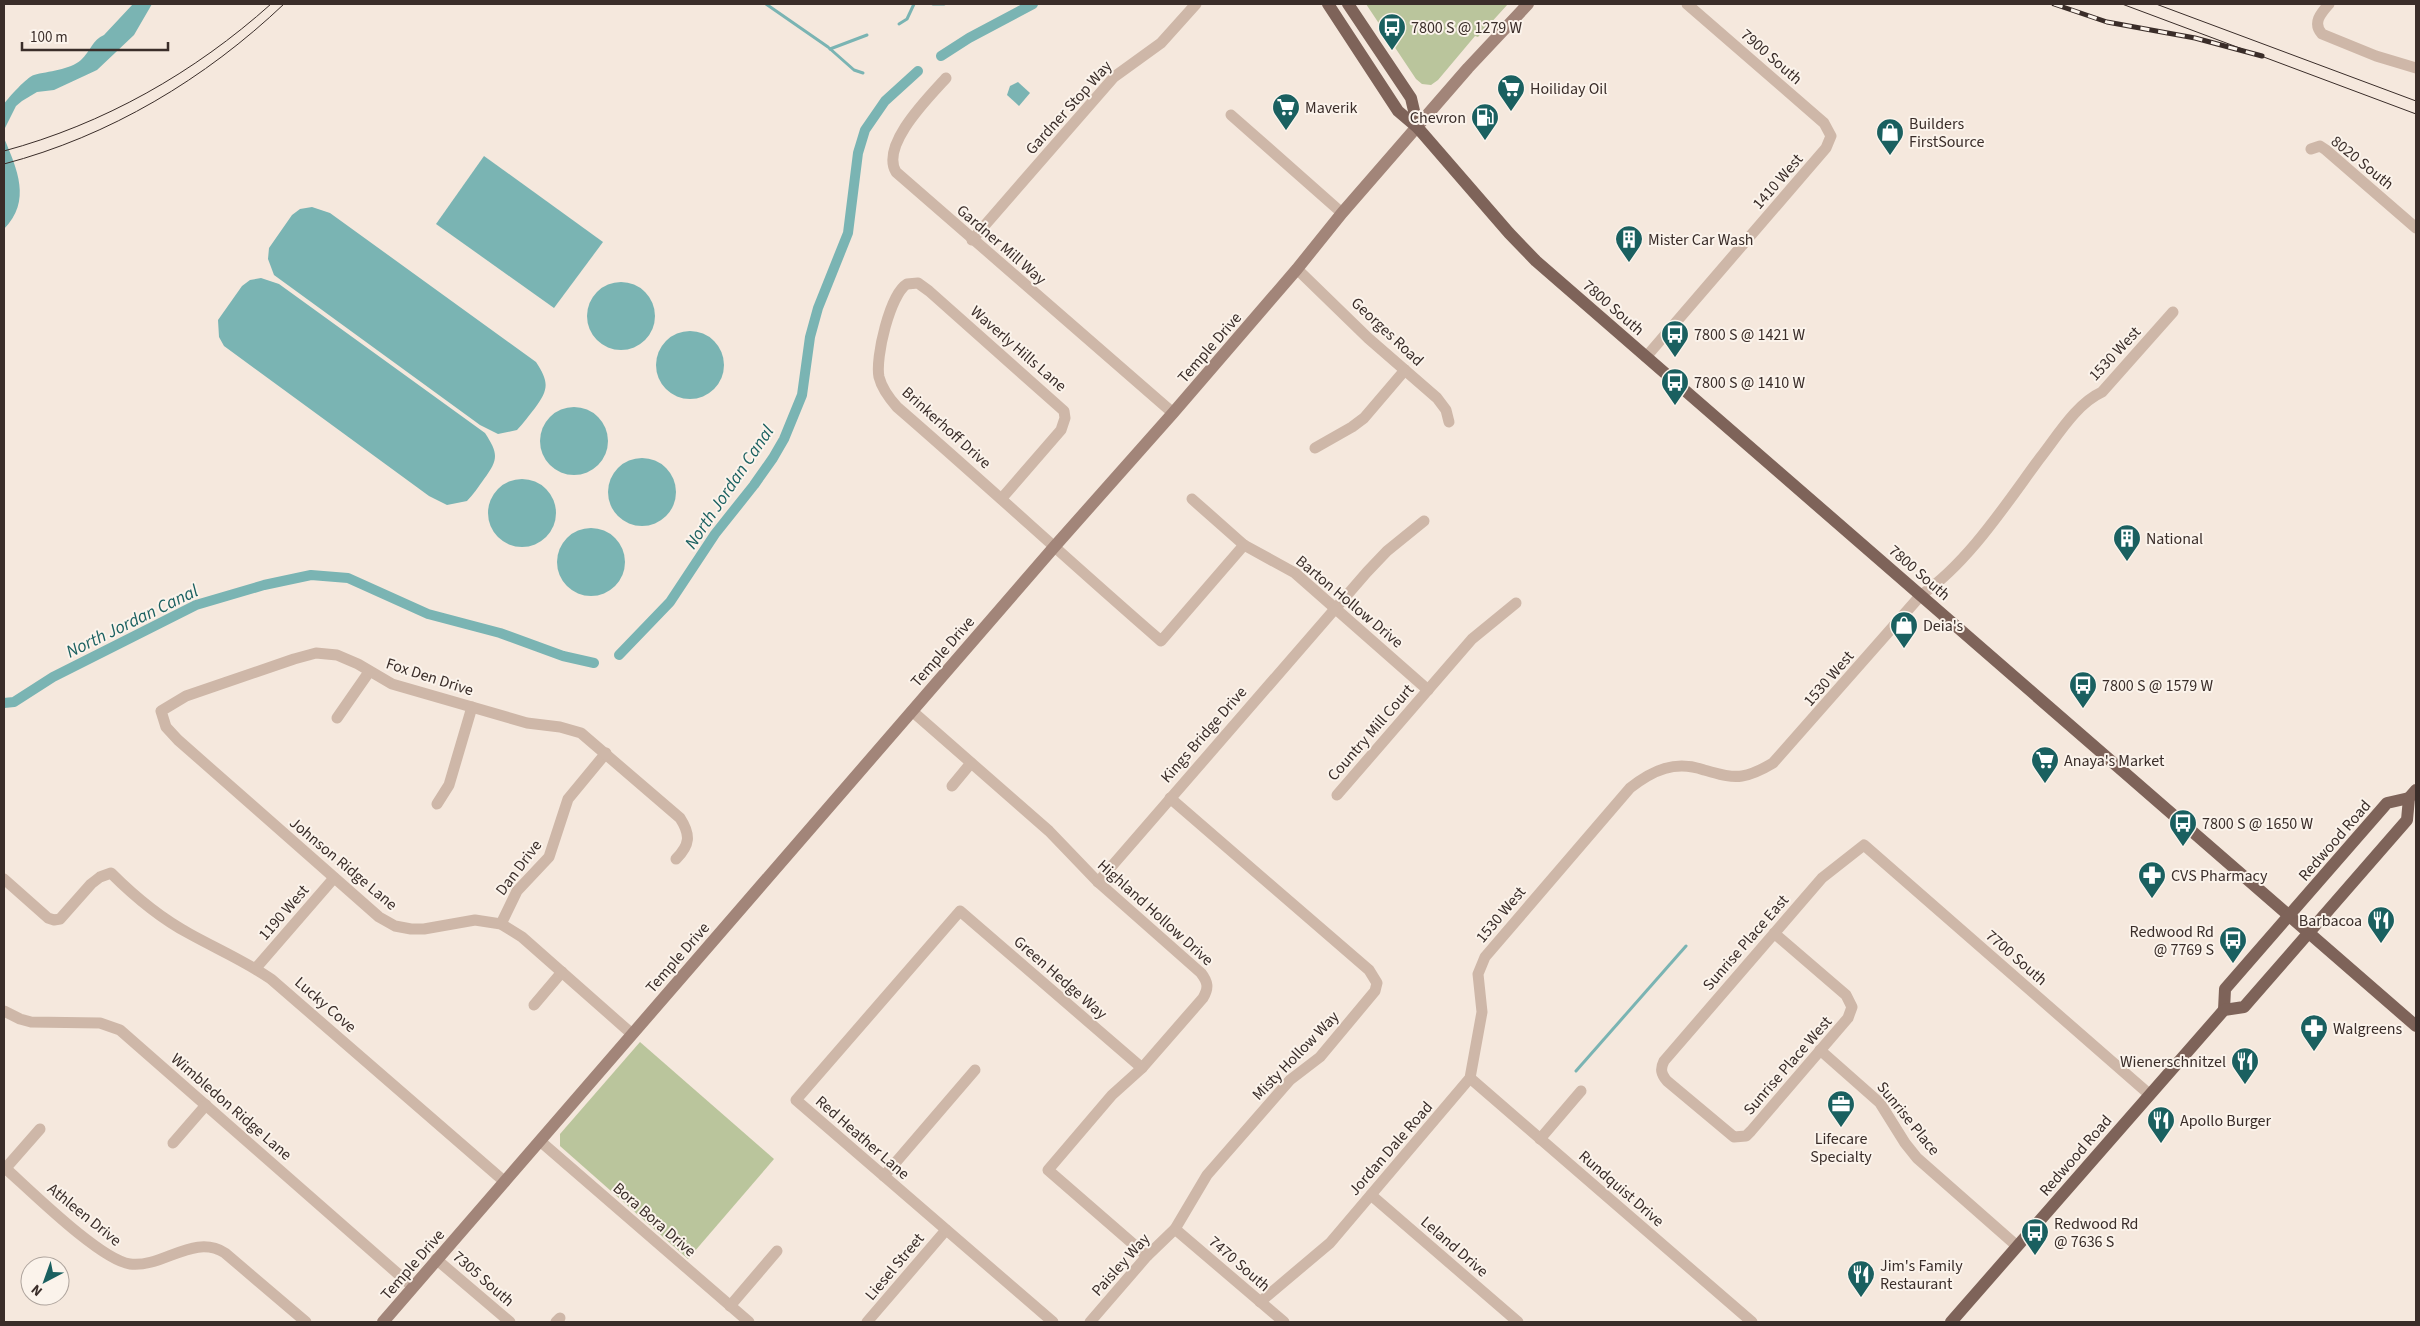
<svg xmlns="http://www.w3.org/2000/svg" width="2420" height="1326" font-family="'Source Sans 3',sans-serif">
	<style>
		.green { fill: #bac59c }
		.water { fill: #7ab4b3 }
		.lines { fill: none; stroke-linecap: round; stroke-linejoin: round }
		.stream { stroke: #7ab4b3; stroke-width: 3 }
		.canal { stroke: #7ab4b3; stroke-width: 10 }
		.street { stroke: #ceb7a8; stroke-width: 11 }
		.secondary { stroke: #a28579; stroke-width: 12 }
		.primary { stroke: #7e6359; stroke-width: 12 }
		.tram { stroke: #3a2d29; stroke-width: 1 }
		.rail-casing { stroke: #3a2d29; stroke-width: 5 }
		.rail { stroke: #fbf3eb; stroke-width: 3; stroke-dasharray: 9; stroke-linecap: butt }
		.labels { text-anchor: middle; stroke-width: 4; stroke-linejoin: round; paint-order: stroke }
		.poi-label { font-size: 16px; fill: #3a2d29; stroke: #fbf3eb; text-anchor: start }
		.street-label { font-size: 16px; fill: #3a2d29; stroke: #fbf3eb }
		.water-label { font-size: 18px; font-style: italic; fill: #1a6060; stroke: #fbf3eb }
	</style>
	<rect width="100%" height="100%" fill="#f5e8dd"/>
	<g class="green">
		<path d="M 1366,4 L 1508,4 L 1478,37 L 1475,36 L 1438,80 L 1431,85 L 1422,84 L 1416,79 Z"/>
		<path d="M 640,1042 L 774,1159 L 688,1259 L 560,1146 L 560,1134 Z"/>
	</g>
	<g class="water">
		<path d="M 133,4 L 152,4 L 134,35 L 97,70 L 54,90 L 37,92 L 22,101 L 16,106 L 4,130 L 4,104 C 9,97 27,77 34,75 C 48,71 70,70 81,60 C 90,52 93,39 104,35 Z"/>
		<path d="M 1018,82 L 1030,93 L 1019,106 L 1007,95 L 1010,86 Z"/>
		<path d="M 4,138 C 17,169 32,201 4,229 Z"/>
		<path d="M 484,156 L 603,242 L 554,308 L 436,224 Z"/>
		<path d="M 312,207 L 330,213 L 536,362 C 549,382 549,389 535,408 C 529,415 524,423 517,430 L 498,434 L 480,425 L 274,275 L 268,259 L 269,248 L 292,215 L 300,209 Z"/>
		<path d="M 261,278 L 279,284 L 485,433 C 498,453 499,459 484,479 C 479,486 473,495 467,501 L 447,505 L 429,496 L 224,346 L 219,337 L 218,320 L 242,286 L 250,280 Z"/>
		<circle cx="621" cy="316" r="34"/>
		<circle cx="690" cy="365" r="34"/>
		<circle cx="574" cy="441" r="34"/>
		<circle cx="642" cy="492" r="34"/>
		<circle cx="522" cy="513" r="34"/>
		<circle cx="591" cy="562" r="34"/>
	</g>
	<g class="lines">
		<g class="stream">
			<path d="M 766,4 L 828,47 L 854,70 L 863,73"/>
			<path d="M 933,4 L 944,4"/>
			<path d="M 899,24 L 907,19 L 914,4"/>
			<path d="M 830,49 L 867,35"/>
			<path d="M 1576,1071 L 1686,946"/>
		</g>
		<g class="canal">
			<path d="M 941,56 L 969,38 L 1033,4"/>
			<path d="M 619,655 L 670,602 L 715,534 L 754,485 L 773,458 L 784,439 L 802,395 L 810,337 L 818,308 L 848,233 L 858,153 L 865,130 L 885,101 L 918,71"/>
			<path d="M 4,703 L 14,702 L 53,677 L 196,605 L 264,585 L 311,575 L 348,578 L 428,614 L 500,633 L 563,656 L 594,663"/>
		</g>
		<g class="street">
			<path d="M 2329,4 C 2321,13 2312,23 2322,34 L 2376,56 L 2416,68"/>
			<path d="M 946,78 C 929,97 880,145 896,172 L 1173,413"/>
			<path d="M 1231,115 L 1342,213"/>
			<path d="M 2311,149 L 2320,146 L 2326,150 L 2416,228"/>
			<path d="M 972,240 L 1114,77 L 1161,43 L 1196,4"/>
			<path d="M 1297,269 L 1368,338 L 1437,398 L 1446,410 L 1449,422"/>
			<path d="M 1646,357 L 1826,148 L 1831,136 L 1824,123 L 1687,4"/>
			<path d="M 1315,448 L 1352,427 L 1364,418 L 1405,370"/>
			<path d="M 1002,498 L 1061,430 L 1065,418 L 1064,411 L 929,291 L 918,283 L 907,284 C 890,294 875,358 879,377 C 882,389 889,398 897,407 C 986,484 1072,564 1161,641 L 1244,545"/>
			<path d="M 1192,499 L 1244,545 L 1295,573 L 1428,690"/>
			<path d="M 912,711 L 1049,831 L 1098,882 L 1201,973 C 1208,982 1209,988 1203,998 L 1142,1068 L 1112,1095 L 1048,1170 L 1147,1256"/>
			<path d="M 337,718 L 369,672"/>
			<path d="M 952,786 L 971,763"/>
			<path d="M 1337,795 L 1472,639 L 1516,603"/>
			<path d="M 437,804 L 449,785 L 472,707"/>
			<path d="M 4,879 L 48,918 L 54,920 L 60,919 L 91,884 L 100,877 L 111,873 C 135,897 160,918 190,934 C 217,949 245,961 271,979 L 505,1182"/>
			<path d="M 1098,882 L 1367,572 L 1387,551 L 1424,521"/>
			<path d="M 501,924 L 517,891 L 549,857 L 568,799 L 606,753"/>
			<path d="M 1774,933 L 1846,995 L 1852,1007 L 1848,1018 L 1751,1131 L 1746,1136 L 1734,1137 L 1667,1081 C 1661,1074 1660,1069 1664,1061 L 1822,878 L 1864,845 L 2149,1094"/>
			<path d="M 256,968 L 334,878"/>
			<path d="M 534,1005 L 562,972"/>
			<path d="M 4,1011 L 20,1019 L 31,1022 L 100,1023 L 120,1030 L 413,1287"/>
			<path d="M 632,1034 L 522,937 L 501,924 L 475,920 L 424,929 L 411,929 L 395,926 L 379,917 L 178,740 L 166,727 L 161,711 L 186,696 L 294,659 L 316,653 L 337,655 L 358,664 L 392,684 L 527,723 L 560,727 L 581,733 L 680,818 C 691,835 690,845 676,859"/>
			<path d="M 1820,1050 L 1880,1103 L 1905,1143 L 1917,1158 L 2017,1246"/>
			<path d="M 1470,1078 L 1752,1322"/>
			<path d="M 1540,1139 L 1581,1091"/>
			<path d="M 540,1141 L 749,1322"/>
			<path d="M 173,1143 L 206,1105"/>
			<path d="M 4,1167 C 29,1189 100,1260 130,1264 C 163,1268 194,1233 225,1253 L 306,1322"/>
			<path d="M 4,1170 L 40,1129"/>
			<path d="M 884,1176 L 975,1070"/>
			<path d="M 1371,1195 L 1518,1322"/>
			<path d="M 1175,1229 L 1284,1322"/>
			<path d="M 436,1259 L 510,1322"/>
			<path d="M 1260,1302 L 1330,1243 L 1470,1078 L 1482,1012 L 1478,974 L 1485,957 L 1630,788 C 1653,770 1675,760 1704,770 C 1716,773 1729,778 1742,776 C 1754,774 1763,769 1773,763 L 1921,595 C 1968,563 2006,504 2040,458 C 2058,435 2076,404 2102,392 L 2173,312"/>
			<path d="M 730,1306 L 777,1251"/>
			<path d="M 556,1322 L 560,1318"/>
			<path d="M 867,1322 L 946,1230"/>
			<path d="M 1053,1322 L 796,1100 L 960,911 L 1142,1068"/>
			<path d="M 1090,1322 L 1147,1256 L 1175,1229 L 1207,1175 L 1290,1080 L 1320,1057 L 1375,991 L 1377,983 L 1369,970 L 1170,798"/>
		</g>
		<path class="secondary" d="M 383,1322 L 1055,546 L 1173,413 L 1297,269 L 1342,213 L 1468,68 L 1528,4"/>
		<g class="primary">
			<path d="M 1328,4 L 1398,111 L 1418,128 L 1509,233 L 1536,261 L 2416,1026"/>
			<path d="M 1348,4 L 1411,98 L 1418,128"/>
			<path d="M 2224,1010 L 2225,989 L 2387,803 L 2409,798"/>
			<path d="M 1951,1322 L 2224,1010 L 2244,1007 L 2407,820 L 2409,798 L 2416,790"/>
		</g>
		<g class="tram">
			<path d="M 2122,4 L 2416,114"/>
			<path d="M 2156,4 L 2416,101"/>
			<path d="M 4,151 C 104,124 194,73 271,4"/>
			<path d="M 4,164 C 110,136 205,79 284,4"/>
		</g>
		<g class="rail-casing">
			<path id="rail" d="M 2054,4 L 2107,22 L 2195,38 L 2262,56"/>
		</g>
		<use href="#rail" class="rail"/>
	</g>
	<defs>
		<g id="bus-pin" transform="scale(1.4375)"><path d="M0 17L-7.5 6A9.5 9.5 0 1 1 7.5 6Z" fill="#1a6060" stroke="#fbf3eb"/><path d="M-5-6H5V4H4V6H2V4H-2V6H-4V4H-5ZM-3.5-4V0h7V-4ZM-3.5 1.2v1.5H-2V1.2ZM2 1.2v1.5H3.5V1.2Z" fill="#fff"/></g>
		<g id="supermarket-pin" transform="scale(1.4375)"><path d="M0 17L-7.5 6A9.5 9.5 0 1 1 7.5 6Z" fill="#1a6060" stroke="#fbf3eb"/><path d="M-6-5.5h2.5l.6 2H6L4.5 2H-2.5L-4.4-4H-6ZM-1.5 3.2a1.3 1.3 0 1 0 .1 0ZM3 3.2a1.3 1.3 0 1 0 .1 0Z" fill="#fff"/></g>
		<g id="fuel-pin" transform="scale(1.4375)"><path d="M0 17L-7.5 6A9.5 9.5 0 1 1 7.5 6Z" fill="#1a6060" stroke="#fbf3eb"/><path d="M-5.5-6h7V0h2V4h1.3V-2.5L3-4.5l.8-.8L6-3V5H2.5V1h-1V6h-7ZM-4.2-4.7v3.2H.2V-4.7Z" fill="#fff"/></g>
		<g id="shop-pin" transform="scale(1.4375)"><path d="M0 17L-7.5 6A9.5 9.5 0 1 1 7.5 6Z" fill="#1a6060" stroke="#fbf3eb"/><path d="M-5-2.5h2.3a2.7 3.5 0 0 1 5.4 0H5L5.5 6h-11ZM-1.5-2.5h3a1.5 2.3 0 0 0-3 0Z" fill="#fff"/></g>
		<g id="building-pin" transform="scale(1.4375)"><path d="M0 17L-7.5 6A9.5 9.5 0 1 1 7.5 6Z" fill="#1a6060" stroke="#fbf3eb"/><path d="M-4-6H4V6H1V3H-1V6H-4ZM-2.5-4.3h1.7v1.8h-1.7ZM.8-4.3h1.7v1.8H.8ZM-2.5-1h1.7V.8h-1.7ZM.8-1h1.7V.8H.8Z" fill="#fff"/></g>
		<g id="pharmacy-pin" transform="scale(1.4375)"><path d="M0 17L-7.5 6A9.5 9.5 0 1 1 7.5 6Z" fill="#1a6060" stroke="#fbf3eb"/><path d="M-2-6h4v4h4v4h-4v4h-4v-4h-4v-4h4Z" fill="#fff"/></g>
		<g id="restaurant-pin" transform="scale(1.4375)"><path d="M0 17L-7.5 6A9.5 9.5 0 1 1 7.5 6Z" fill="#1a6060" stroke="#fbf3eb"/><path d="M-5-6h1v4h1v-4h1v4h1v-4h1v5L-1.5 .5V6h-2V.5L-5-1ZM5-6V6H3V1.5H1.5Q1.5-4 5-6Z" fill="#fff"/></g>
		<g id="office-pin" transform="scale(1.4375)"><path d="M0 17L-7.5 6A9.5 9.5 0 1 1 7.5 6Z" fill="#1a6060" stroke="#fbf3eb"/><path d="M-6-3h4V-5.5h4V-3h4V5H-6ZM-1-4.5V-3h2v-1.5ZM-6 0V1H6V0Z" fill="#fff"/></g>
	</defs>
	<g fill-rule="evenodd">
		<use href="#bus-pin" x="1392" y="27"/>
		<use href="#supermarket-pin" x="1511" y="88"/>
		<use href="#supermarket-pin" x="1286" y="107"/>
		<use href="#fuel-pin" x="1485" y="117"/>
		<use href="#shop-pin" x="1890" y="132"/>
		<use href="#building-pin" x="1629" y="239"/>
		<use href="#bus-pin" x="1675" y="334"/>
		<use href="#bus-pin" x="1675" y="382"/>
		<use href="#building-pin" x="2127" y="538"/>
		<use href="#shop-pin" x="1904" y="625"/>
		<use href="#bus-pin" x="2083" y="685"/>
		<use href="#supermarket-pin" x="2045" y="760"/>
		<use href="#bus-pin" x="2183" y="823"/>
		<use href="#pharmacy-pin" x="2152" y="875"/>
		<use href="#restaurant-pin" x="2381" y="920"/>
		<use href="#bus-pin" x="2233" y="940"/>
		<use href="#pharmacy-pin" x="2314" y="1028"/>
		<use href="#restaurant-pin" x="2245" y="1061"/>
		<use href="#office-pin" x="1841" y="1104"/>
		<use href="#restaurant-pin" x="2161" y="1120"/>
		<use href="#bus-pin" x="2035" y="1232"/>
		<use href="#restaurant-pin" x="1861" y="1274"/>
	</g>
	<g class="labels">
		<g class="poi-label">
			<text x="1411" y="33">7800 S @ 1279 W</text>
			<text x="1530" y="94">Hoiliday Oil</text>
			<text x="1305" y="113">Maverik</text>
			<text x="1466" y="123" text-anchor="end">Chevron</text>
			<text x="1909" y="129">Builders<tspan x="1909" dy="18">FirstSource</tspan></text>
			<text x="1648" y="245">Mister Car Wash</text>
			<text x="1694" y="340">7800 S @ 1421 W</text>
			<text x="1694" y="388">7800 S @ 1410 W</text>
			<text x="2146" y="544">National</text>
			<text x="1923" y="631">Deia's</text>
			<text x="2102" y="691">7800 S @ 1579 W</text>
			<text x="2064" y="766">Anaya's Market</text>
			<text x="2202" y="829">7800 S @ 1650 W</text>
			<text x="2171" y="881">CVS Pharmacy</text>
			<text x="2362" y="926" text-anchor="end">Barbacoa</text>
			<text x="2214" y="937" text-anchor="end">Redwood Rd<tspan x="2214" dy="18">@ 7769 S</tspan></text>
			<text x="2333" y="1034">Walgreens</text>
			<text x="2226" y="1067" text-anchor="end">Wienerschnitzel</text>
			<text x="2180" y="1126">Apollo Burger</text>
			<text x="1841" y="1144" text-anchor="middle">Lifecare<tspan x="1841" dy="18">Specialty</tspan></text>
			<text x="2054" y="1229">Redwood Rd<tspan x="2054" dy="18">@ 7636 S</tspan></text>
			<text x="1880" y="1271">Jim's Family<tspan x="1880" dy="18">Restaurant</tspan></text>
		</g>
		<g class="street-label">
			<text transform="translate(1772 56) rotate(41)" y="6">7900 South</text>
			<text transform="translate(1068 107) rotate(-48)" y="6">Gardner Stop Way</text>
			<text transform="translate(2363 162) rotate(39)" y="6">8020 South</text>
			<text transform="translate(1777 181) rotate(-49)" y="6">1410 West</text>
			<text transform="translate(1002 244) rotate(41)" y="6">Gardner Mill Way</text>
			<text transform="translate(1614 307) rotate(41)" y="6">7800 South</text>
			<text transform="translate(1388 331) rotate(43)" y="6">Georges Road</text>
			<text transform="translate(1209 347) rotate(-49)" y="6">Temple Drive</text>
			<text transform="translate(1019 348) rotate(41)" y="6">Waverly Hills Lane</text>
			<text transform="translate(2114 353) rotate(-47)" y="6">1530 West</text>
			<text transform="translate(947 427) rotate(42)" y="6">Brinkerhoff Drive</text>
			<text transform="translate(1920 572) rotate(41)" y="6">7800 South</text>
			<text transform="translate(1350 601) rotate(40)" y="6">Barton Hollow Drive</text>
			<text transform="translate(942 651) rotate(-49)" y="6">Temple Drive</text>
			<text transform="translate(430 676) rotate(18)" y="6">Fox Den Drive</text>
			<text transform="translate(1828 678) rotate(-49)" y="6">1530 West</text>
			<text transform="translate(1370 732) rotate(-49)" y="6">Country Mill Court</text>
			<text transform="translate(1203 734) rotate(-49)" y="6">Kings Bridge Drive</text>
			<text transform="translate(2334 840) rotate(-49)" y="6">Redwood Road</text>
			<text transform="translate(344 863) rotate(40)" y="6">Johnson Ridge Lane</text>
			<text transform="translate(518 867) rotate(-53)" y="6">Dan Drive</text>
			<text transform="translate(283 912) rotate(-49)" y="6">1190 West</text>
			<text transform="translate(1156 912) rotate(42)" y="6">Highland Hollow Drive</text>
			<text transform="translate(1500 914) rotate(-50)" y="6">1530 West</text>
			<text transform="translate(1745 942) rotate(-49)" y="6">Sunrise Place East</text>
			<text transform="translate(677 957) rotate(-49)" y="6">Temple Drive</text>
			<text transform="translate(2017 957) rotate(41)" y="6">7700 South</text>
			<text transform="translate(1061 977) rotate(41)" y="6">Green Hedge Way</text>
			<text transform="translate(326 1004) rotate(41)" y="6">Lucky Cove</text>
			<text transform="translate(1295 1055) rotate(-46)" y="6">Misty Hollow Way</text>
			<text transform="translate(1787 1065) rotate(-49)" y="6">Sunrise Place West</text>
			<text transform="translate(232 1106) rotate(41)" y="6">Wimbledon Ridge Lane</text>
			<text transform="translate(1909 1118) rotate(51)" y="6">Sunrise Place</text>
			<text transform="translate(863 1137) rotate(41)" y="6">Red Heather Lane</text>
			<text transform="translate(1390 1148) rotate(-49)" y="6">Jordan Dale Road</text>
			<text transform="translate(2075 1155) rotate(-49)" y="6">Redwood Road</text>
			<text transform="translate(1622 1188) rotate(41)" y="6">Rundquist Drive</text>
			<text transform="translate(85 1214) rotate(39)" y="6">Athleen Drive</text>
			<text transform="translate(655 1219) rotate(41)" y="6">Bora Bora Drive</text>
			<text transform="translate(1455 1246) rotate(41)" y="6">Leland Drive</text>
			<text transform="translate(1240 1263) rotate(41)" y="6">7470 South</text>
			<text transform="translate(412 1264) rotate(-49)" y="6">Temple Drive</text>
			<text transform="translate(1120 1264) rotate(-48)" y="6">Paisley Way</text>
			<text transform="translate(894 1266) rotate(-50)" y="6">Liesel Street</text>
			<text transform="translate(484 1278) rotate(41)" y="6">7305 South</text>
		</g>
		<g class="water-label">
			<text transform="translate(729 487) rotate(-56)" y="6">North Jordan Canal</text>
			<text transform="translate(132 621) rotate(-26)" y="6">North Jordan Canal</text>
		</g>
	</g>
	<rect width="2420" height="1326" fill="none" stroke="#3a2d29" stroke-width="10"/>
	<g transform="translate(45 1281) rotate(221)"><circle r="24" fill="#fbf3eb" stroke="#aea49d"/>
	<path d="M0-4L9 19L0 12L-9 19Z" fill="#1a6060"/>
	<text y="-8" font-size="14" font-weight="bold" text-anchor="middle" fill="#3a2d29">N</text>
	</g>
	<path d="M22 42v8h146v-8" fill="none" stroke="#3a2d29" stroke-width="2.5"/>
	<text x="30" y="42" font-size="15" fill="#3a2d29" stroke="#fbf3eb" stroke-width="4" paint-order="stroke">100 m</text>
</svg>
